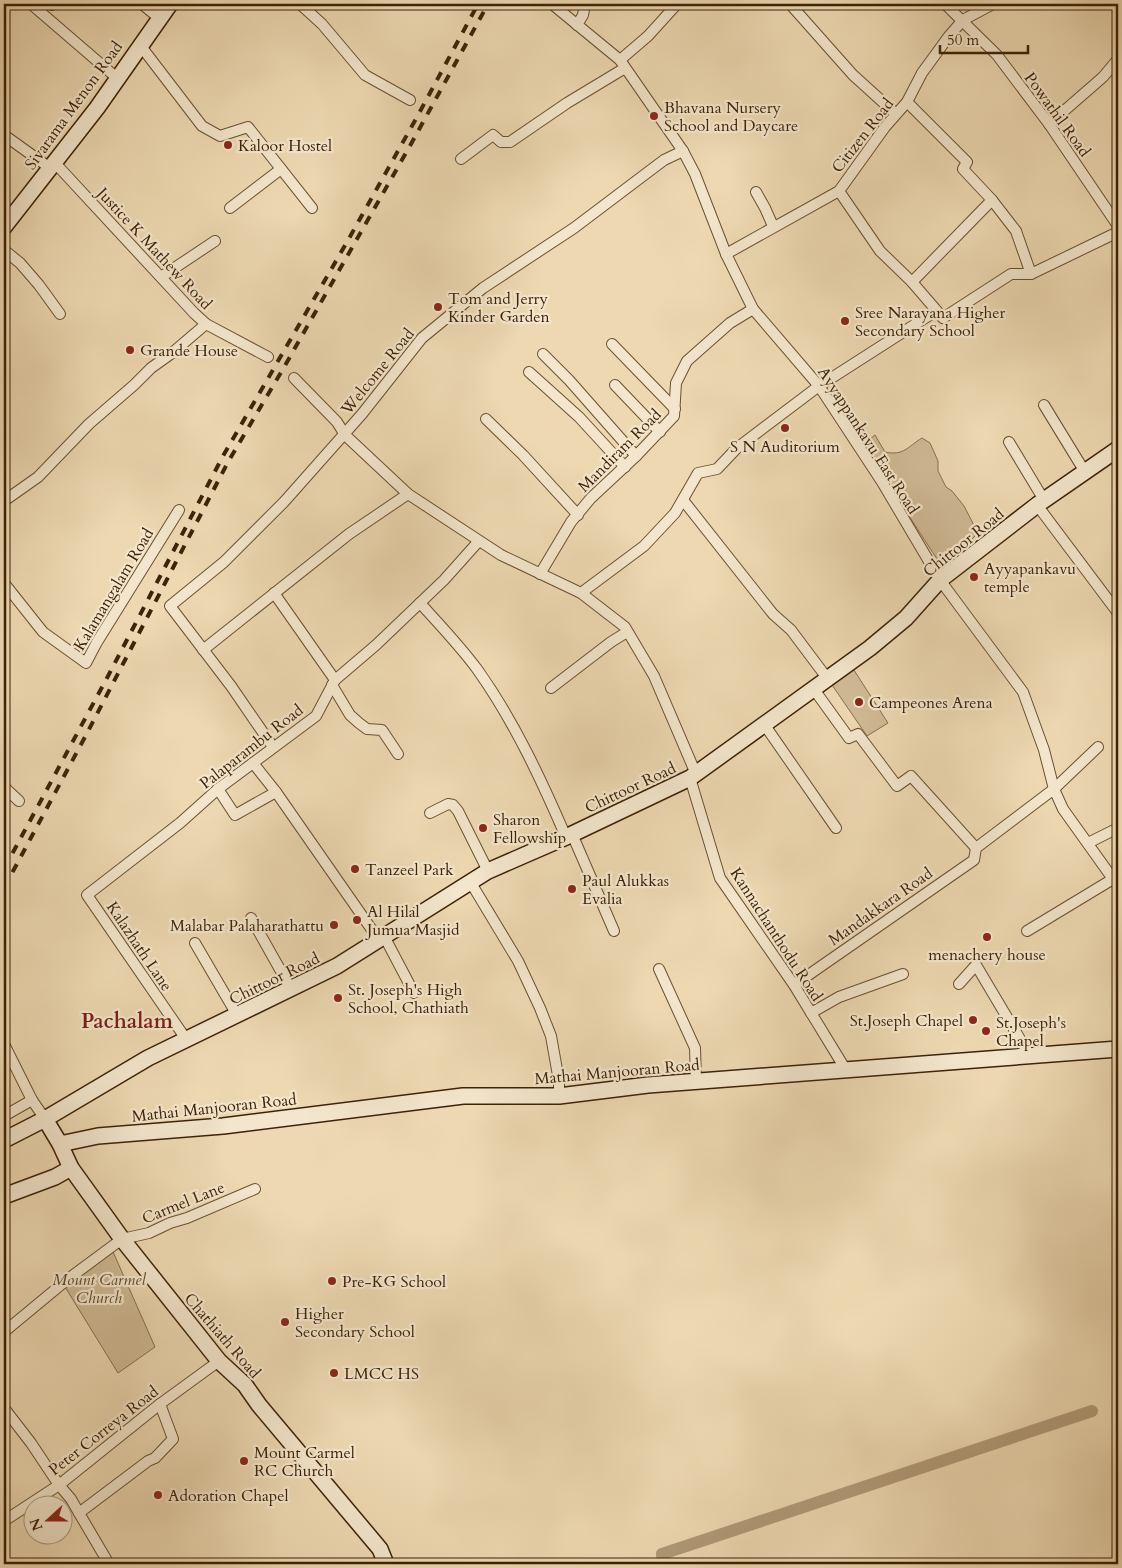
<svg xmlns="http://www.w3.org/2000/svg" width="1122" height="1568" font-family="Cardo,serif">
	<style>
		.green { fill: #cfb994; stroke: #866e4e }
		.lines { fill: none; stroke-linecap: round; stroke-linejoin: round }
		.canal { stroke: #b19a77; stroke-width: 12 }
		.street-casing { stroke: #695032; stroke-width: 12 }
		.secondary-casing { stroke: #3d2207; stroke-width: 18 }
		.street { stroke: #f3e6cc; stroke-width: 10 }
		.secondary { stroke: #f3e6cc; stroke-width: 15 }
		.rail { stroke: #3d2207; stroke-width: 4; stroke-dasharray: 9 9; stroke-linecap: butt }
		.poi-dot { fill: #8f2418; stroke: #f3e6cc; stroke-width: 2 }
		.labels { text-anchor: middle; stroke-width: 4.5; stroke-linejoin: round; paint-order: stroke }
		.street-label { font-size: 16px; fill: #3d2207; stroke: #f3e6cc }
		.poi-label { font-size: 16px; fill: #3d2207; stroke: #f3e6cc; text-anchor: start }
		.park-label { font-size: 16px; font-style: italic; fill: #62482a; stroke: #f3e6cc }
		.district-label { font-size: 21px; font-weight: bold; fill: #7a1f14; stroke: #f3e6cc }
	</style>
	<rect width="100%" height="100%" fill="#edd8b1"/>
	<filter id="stains"><feTurbulence type="fractalNoise" baseFrequency=".004" numOctaves="4"/><feColorMatrix values="0 0 0 0 .2 0 0 0 0 .09 0 0 0 0 .02 0 0 0 .5 -.17"/></filter>
	<radialGradient id="worn" r=".72"><stop offset=".6" stop-color="#630" stop-opacity="0"/><stop offset="1" stop-color="#630" stop-opacity=".3"/></radialGradient>
	<g class="green">
		<path d="M 875,435 L 885,452 C 904,456 907,447 922,438 L 930,443 L 938,461 L 938,471 L 946,487 L 952,491 L 964,506 L 978,533 C 968,543 953,561 937,559 L 881,473 L 865,443 Z"/>
		<path d="M 852,667 L 888,723 L 867,736 L 830,682 Z"/>
		<path d="M 110,1245 L 155,1347 L 118,1373 L 62,1282 Z"/>
	</g>
	<g class="lines">
		<path class="canal" d="M 663,1564 L 662,1554 L 1092,1411"/>
		<g class="street-casing">
			<g id="street">
				<path d="M 31,4 L 117,78"/>
				<path d="M 142,4 L 159,18"/>
				<path d="M 300,4 L 322,24 L 365,75 L 410,100"/>
				<path d="M 552,4 L 620,60 L 683,151 L 695,174 L 726,254 L 753,309 L 819,386 L 882,482 L 940,580 L 1023,692 L 1044,750 L 1054,789 L 1063,809 L 1118,886"/>
				<path d="M 790,4 L 853,75 L 896,114"/>
				<path d="M 945,4 L 997,55 L 1049,124 L 1118,226"/>
				<path d="M 52,5 L 54,4"/>
				<path d="M 577,25 L 583,15 L 585,4"/>
				<path d="M 140,45 L 202,126 L 220,136 L 248,127 L 312,208"/>
				<path d="M 620,60 L 648,36 L 677,4"/>
				<path d="M 907,102 L 967,162 L 963,169 L 992,200 L 1016,231 L 1031,274"/>
				<path d="M 1049,124 L 1103,77 L 1118,59"/>
				<path d="M 4,135 L 50,168"/>
				<path d="M 461,159 L 493,135 L 501,142 L 510,142 L 567,103 L 625,68"/>
				<path d="M 55,163 L 194,313 L 206,324 L 268,357"/>
				<path d="M 839,191 L 880,251 L 912,282 L 943,318 L 1011,274 L 1031,274 L 1118,232"/>
				<path d="M 756,192 L 765,208 L 773,226"/>
				<path d="M 230,208 L 281,169"/>
				<path d="M 4,250 L 20,263 L 39,285 L 60,314"/>
				<path d="M 726,254 L 839,191 L 885,127 L 907,102 L 922,73 L 949,36 L 963,20 L 993,4"/>
				<path d="M 161,277 L 215,241"/>
				<path d="M 912,282 L 992,200"/>
				<path d="M 612,344 L 675,409"/>
				<path d="M 543,354 L 569,380 L 636,456"/>
				<path d="M 529,372 L 579,417 L 625,467"/>
				<path d="M 294,378 L 337,422 L 345,435 L 408,494 L 501,555 L 581,593 L 625,627 L 654,676 L 696,774"/>
				<path d="M 615,385 L 660,432"/>
				<path d="M 1044,405 L 1085,472"/>
				<path d="M 486,419 L 523,455 L 578,515"/>
				<path d="M 1009,442 L 1044,500"/>
				<path d="M 683,500 L 773,614 L 791,630 L 827,678"/>
				<path d="M 4,501 L 38,477 L 89,424 L 134,385 L 151,368 L 172,353 L 206,324"/>
				<path d="M 1037,505 L 1118,613"/>
				<path d="M 540,574 L 571,522 L 591,498 L 636,456 L 674,416 L 676,383 L 687,361 L 730,323 L 753,309"/>
				<path d="M 4,583 L 43,632 L 86,663 L 97,642 L 179,510"/>
				<path d="M 274,593 L 335,680"/>
				<path d="M 581,593 L 644,546 L 675,513 L 698,473 L 717,469 L 737,448 L 819,386 L 936,311"/>
				<path d="M 420,603 C 439,624 460,646 477,669 C 514,721 541,779 566,837"/>
				<path d="M 203,650 L 349,534 L 408,494"/>
				<path d="M 332,685 L 350,715 L 359,723 L 367,729 L 382,730 L 398,754"/>
				<path d="M 551,688 L 611,642 L 627,632"/>
				<path d="M 813,688 L 849,738 L 858,734 L 897,786 L 911,776 L 976,848"/>
				<path d="M 764,724 L 836,828"/>
				<path d="M 273,747 L 231,686 L 170,606 L 224,562 L 284,502 L 362,414 L 422,338 L 483,288 L 574,228 L 664,160 L 683,151"/>
				<path d="M 253,763 L 276,792"/>
				<path d="M 690,778 L 720,878 L 794,985 L 846,1070"/>
				<path d="M 4,787 L 19,801"/>
				<path d="M 218,789 L 235,815 L 276,792 L 379,940"/>
				<path d="M 430,813 L 448,804 L 453,805 L 458,811 L 488,871"/>
				<path d="M 572,834 L 614,931"/>
				<path d="M 1088,843 L 1118,828"/>
				<path d="M 471,883 L 518,961 L 540,1008 L 551,1036 L 559,1081 L 559,1096"/>
				<path d="M 251,918 L 291,989"/>
				<path d="M 1027,931 L 1113,879"/>
				<path d="M 384,936 L 414,993"/>
				<path d="M 195,943 L 237,1015"/>
				<path d="M 659,969 L 695,1048 L 696,1081"/>
				<path d="M 959,984 L 976,965 L 1030,1056"/>
				<path d="M 794,985 L 974,860 L 976,848 L 1054,789 L 1098,747"/>
				<path d="M 811,1013 L 839,997 L 903,974"/>
				<path d="M 186,1039 L 87,895 L 180,823 L 218,789 L 316,716 L 335,680 L 376,645 L 444,580 L 478,542"/>
				<path d="M 4,1044 L 32,1100 L 45,1119"/>
				<path d="M 4,1116 L 32,1100"/>
				<path d="M 4,1332 L 68,1279 L 122,1239 L 149,1233 L 170,1223 L 187,1218 L 255,1189"/>
				<path d="M 4,1408 L 31,1443 L 59,1485 L 71,1499 L 79,1513 L 148,1461 L 155,1458 L 173,1439 L 160,1404"/>
				<path d="M 79,1513 L 109,1564"/>
				<path d="M 4,1521 L 59,1485 L 160,1404 L 219,1361"/>
			</g>
		</g>
		<g class="secondary-casing">
			<g id="secondary">
				<path d="M 4,227 L 97,108 L 170,4"/>
				<path d="M 45,1119 L 60,1144 L 71,1168 L 122,1239 L 219,1361 L 245,1385 L 259,1405 L 380,1549 L 386,1564"/>
				<path d="M 4,1140 L 45,1119 L 148,1058 L 337,966 L 488,871 L 566,837 L 690,778 L 870,648 L 906,618 L 940,580 L 1037,505 L 1118,449"/>
				<path d="M 60,1144 L 98,1136 L 223,1126 L 463,1096 L 559,1096 L 648,1085 L 1118,1049"/>
				<path d="M 4,1196 L 55,1177 L 71,1168"/>
			</g>
		</g>
		<use href="#street" class="street"/>
		<use href="#secondary" class="secondary"/>
		<g class="rail">
			<path d="M 4,869 L 107,678 L 223,456 L 347,242 L 417,117 L 478,4"/>
			<path d="M 4,888 L 85,737 L 228,462 L 283,369 L 411,144 L 488,4"/>
		</g>
	</g>
	<g class="poi-dot">
		<circle cx="654" cy="116" r="5"/>
		<circle cx="228" cy="145" r="5"/>
		<circle cx="438" cy="307" r="5"/>
		<circle cx="845" cy="321" r="5"/>
		<circle cx="130" cy="350" r="5"/>
		<circle cx="785" cy="428" r="5"/>
		<circle cx="974" cy="577" r="5"/>
		<circle cx="859" cy="702" r="5"/>
		<circle cx="483" cy="828" r="5"/>
		<circle cx="355" cy="869" r="5"/>
		<circle cx="572" cy="889" r="5"/>
		<circle cx="357" cy="920" r="5"/>
		<circle cx="334" cy="925" r="5"/>
		<circle cx="987" cy="937" r="5"/>
		<circle cx="338" cy="998" r="5"/>
		<circle cx="973" cy="1020" r="5"/>
		<circle cx="986" cy="1031" r="5"/>
		<circle cx="332" cy="1281" r="5"/>
		<circle cx="285" cy="1322" r="5"/>
		<circle cx="334" cy="1373" r="5"/>
		<circle cx="244" cy="1461" r="5"/>
		<circle cx="158" cy="1495" r="5"/>
	</g>
	<g class="labels">
		<g class="street-label">
			<text transform="translate(73 105) rotate(-54)" y="6">Sivarama Menon Road</text>
			<text transform="translate(1058 114) rotate(54)" y="6">Powathil Road</text>
			<text transform="translate(862 135) rotate(-52)" y="6">Citizen Road</text>
			<text transform="translate(155 248) rotate(47)" y="6">Justice K Mathew Road</text>
			<text transform="translate(377 371) rotate(-51)" y="6">Welcome Road</text>
			<text transform="translate(869 440) rotate(57)" y="6">Ayyappankavu East Road</text>
			<text transform="translate(619 450) rotate(-45)" y="6">Mandiram Road</text>
			<text transform="translate(963 542) rotate(-39)" y="6">Chittoor Road</text>
			<text transform="translate(113 589) rotate(-59)" y="6">Kalamangalam Road</text>
			<text transform="translate(251 746) rotate(-38)" y="6">Palaparambu Road</text>
			<text transform="translate(630 787) rotate(-25)" y="6">Chittoor Road</text>
			<text transform="translate(880 906) rotate(-35)" y="6">Mandakkara Road</text>
			<text transform="translate(777 934) rotate(57)" y="6">Kannachanthodu Road</text>
			<text transform="translate(140 946) rotate(56)" y="6">Kalazhath Lane</text>
			<text transform="translate(274 978) rotate(-26)" y="6">Chittoor Road</text>
			<text transform="translate(617 1071) rotate(-5)" y="6">Mathai Manjooran Road</text>
			<text transform="translate(214 1107) rotate(-6)" y="6">Mathai Manjooran Road</text>
			<text transform="translate(183 1202) rotate(-22)" y="6">Carmel Lane</text>
			<text transform="translate(223 1335) rotate(49)" y="6">Chathiath Road</text>
			<text transform="translate(103 1430) rotate(-38)" y="6">Peter Correya Road</text>
		</g>
		<g class="poi-label">
			<text x="664" y="113">Bhavana Nursery<tspan x="664" dy="18">School and Daycare</tspan></text>
			<text x="238" y="151">Kaloor Hostel</text>
			<text x="448" y="304">Tom and Jerry<tspan x="448" dy="18">Kinder Garden</tspan></text>
			<text x="855" y="318">Sree Narayana Higher<tspan x="855" dy="18">Secondary School</tspan></text>
			<text x="140" y="356">Grande House</text>
			<text x="785" y="452" text-anchor="middle">S N Auditorium</text>
			<text x="984" y="574">Ayyapankavu<tspan x="984" dy="18">temple</tspan></text>
			<text x="869" y="708">Campeones Arena</text>
			<text x="493" y="825">Sharon<tspan x="493" dy="18">Fellowship</tspan></text>
			<text x="365" y="875">Tanzeel Park</text>
			<text x="582" y="886">Paul Alukkas<tspan x="582" dy="18">Evalia</tspan></text>
			<text x="367" y="917">Al Hilal<tspan x="367" dy="18">Jumua Masjid</tspan></text>
			<text x="324" y="931" text-anchor="end">Malabar Palaharathattu</text>
			<text x="987" y="960" text-anchor="middle">menachery house</text>
			<text x="348" y="995">St. Joseph's High<tspan x="348" dy="18">School, Chathiath</tspan></text>
			<text x="963" y="1026" text-anchor="end">St.Joseph Chapel</text>
			<text x="996" y="1028">St.Joseph's<tspan x="996" dy="18">Chapel</tspan></text>
			<text x="342" y="1287">Pre-KG School</text>
			<text x="295" y="1319">Higher<tspan x="295" dy="18">Secondary School</tspan></text>
			<text x="344" y="1379">LMCC HS</text>
			<text x="254" y="1458">Mount Carmel<tspan x="254" dy="18">RC Church</tspan></text>
			<text x="168" y="1501">Adoration Chapel</text>
		</g>
		<g class="park-label">
			<text x="99" y="1285">Mount Carmel<tspan x="99" dy="18">Church</tspan></text>
		</g>
		<g class="district-label">
			<text x="127" y="1028">Pachalam</text>
		</g>
	</g>
	<rect width="1122" height="1568" fill="none" stroke="#edd8b1" stroke-width="20"/>
	<rect x="5" y="5" width="1112" height="1558" fill="none" stroke="#3d2207" stroke-width="2.5"/>
	<rect x="10" y="10" width="1102" height="1548" fill="none" stroke="#3d2207"/>
	<g transform="translate(48 1520) rotate(249)"><circle r="24" fill="#f3e6cc" stroke="#aa987d"/>
	<path d="M0-4L9 19L0 12L-9 19Z" fill="#8f2418"/>
	<text y="-8" font-size="14" font-weight="bold" text-anchor="middle" fill="#3d2207">N</text>
	</g>
	<path d="M940 45v8h88v-8" fill="none" stroke="#3d2207" stroke-width="2.5"/>
	<text x="947" y="45" font-size="15" fill="#3d2207" stroke="#f3e6cc" stroke-width="4" paint-order="stroke">50 m</text>
	<rect width="100%" height="100%" filter="url(#stains)"/>
	<rect width="100%" height="100%" fill="url(#worn)"/>
</svg>
